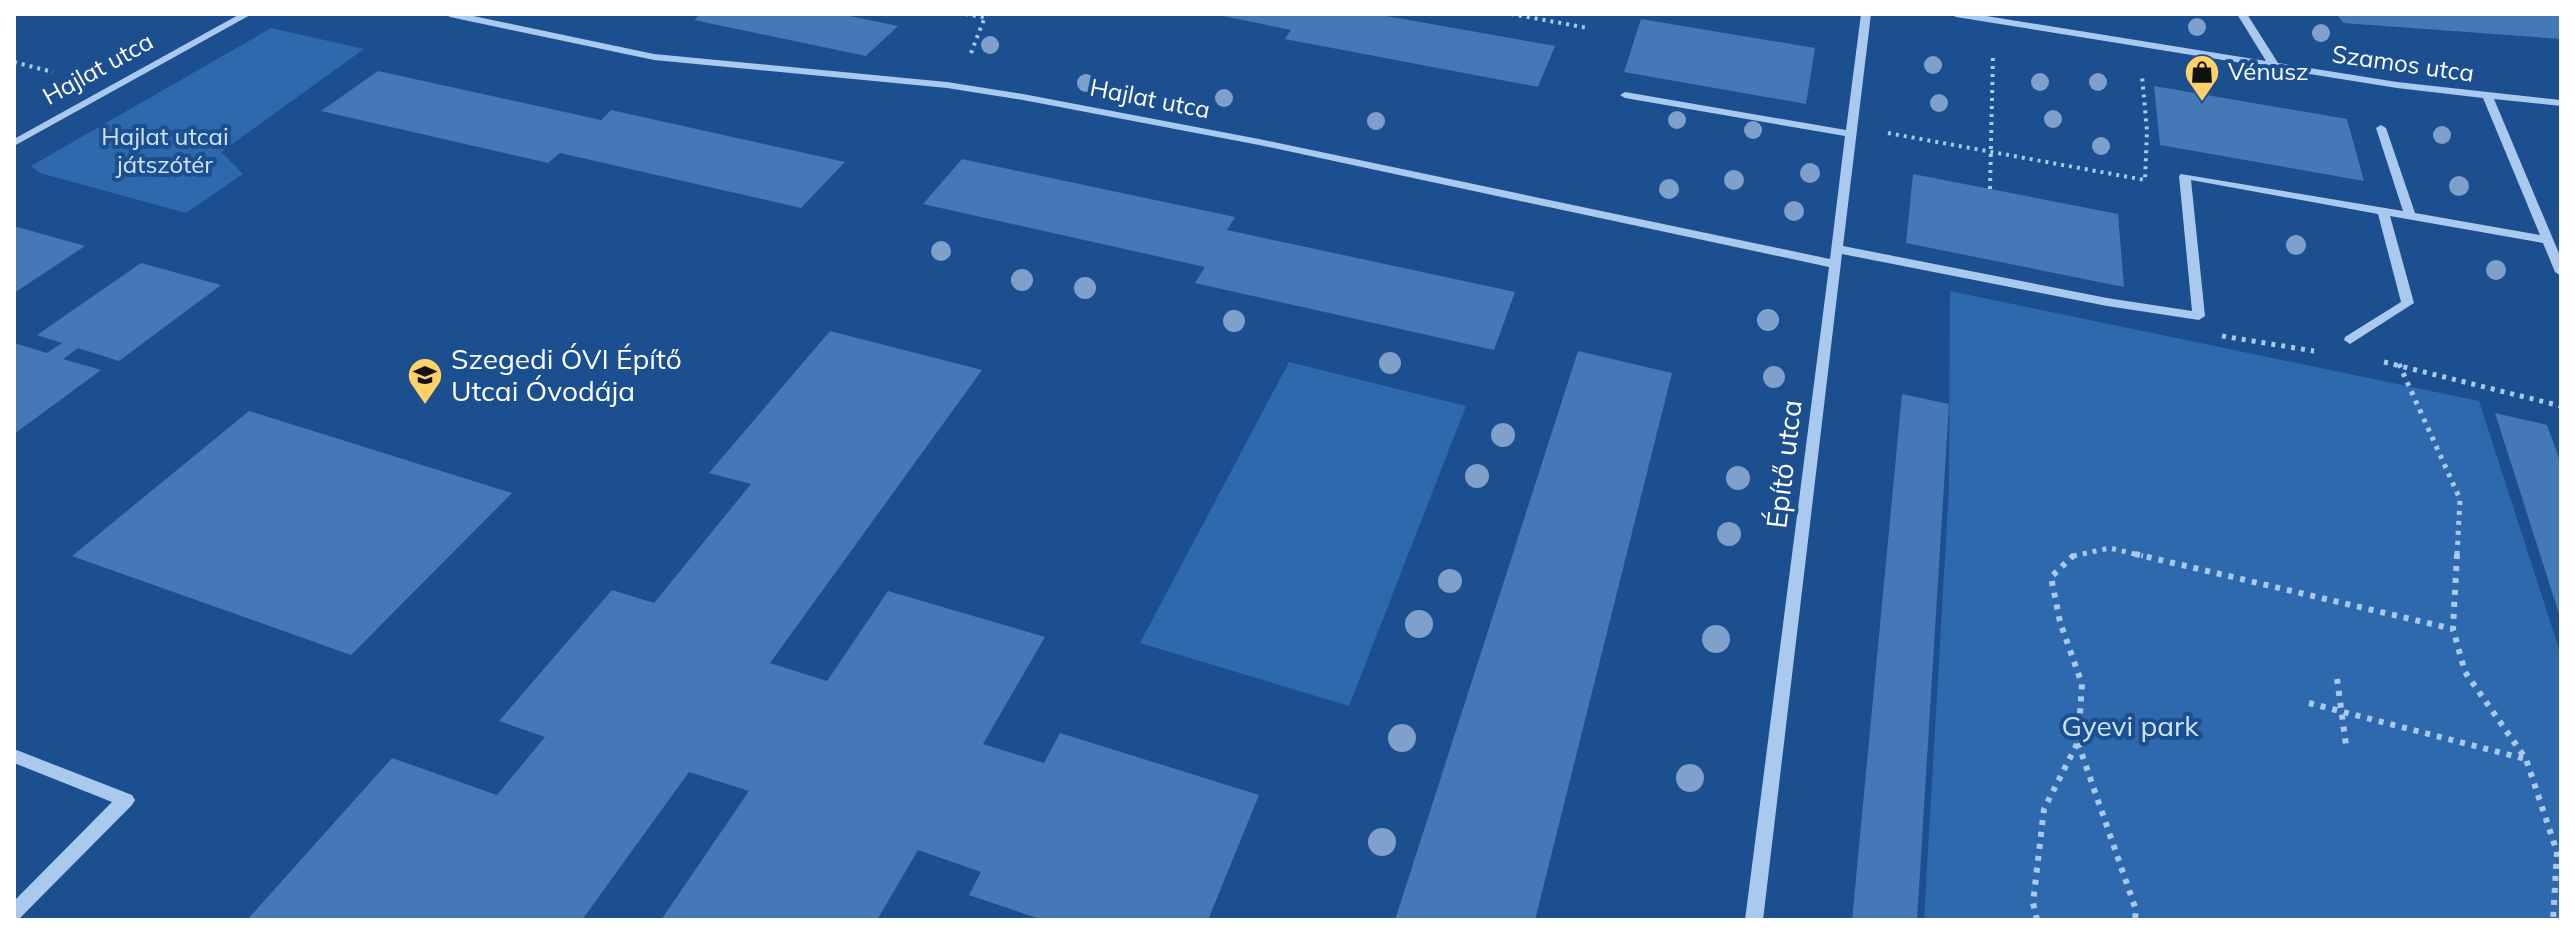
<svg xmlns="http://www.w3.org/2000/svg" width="2575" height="934" font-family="Mulish,sans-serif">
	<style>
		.green { fill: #2e69ad }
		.building { fill: #4478b7 }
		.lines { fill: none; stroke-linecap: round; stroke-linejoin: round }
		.path-far2 { stroke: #a9c9ee; stroke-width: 4; stroke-dasharray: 3 5; stroke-linecap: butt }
		.path-far1 { stroke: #a9c9ee; stroke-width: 5; stroke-dasharray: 4 6; stroke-linecap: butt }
		.path { stroke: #a9c9ee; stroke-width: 6; stroke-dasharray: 5 7; stroke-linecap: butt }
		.minor { fill: #a9c9ee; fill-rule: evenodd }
		.tree { fill: #7ea0ca }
		.labels { text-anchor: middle; stroke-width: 8; stroke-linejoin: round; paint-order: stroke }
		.far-street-label { font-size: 24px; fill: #fff; stroke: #1b4f8f }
		.far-poi-label { font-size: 24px; fill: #fff; stroke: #1b4f8f; text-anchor: start }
		.far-park-label { font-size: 24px; fill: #cfe3fa; stroke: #1b4f8f }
		.poi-label { font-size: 28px; fill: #fff; stroke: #1b4f8f; text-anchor: start }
		.street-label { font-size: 28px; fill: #fff; stroke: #1b4f8f }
		.park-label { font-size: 28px; fill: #cfe3fa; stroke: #1b4f8f }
	</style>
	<rect width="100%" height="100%" fill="#1b4f8f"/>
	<g class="green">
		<path d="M 271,28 L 364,49 L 221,152 L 243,174 L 186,213 L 40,173 L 31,166 Z"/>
		<path d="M 1950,291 L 2479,401 L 2561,655 L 2561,920 L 1924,920 L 1949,487 Z"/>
		<path d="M 1289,362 L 1466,406 L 1349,706 L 1140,643 Z"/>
	</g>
	<g class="building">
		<path d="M 701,14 L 840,14 L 898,26 L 866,56 L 694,20 Z"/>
		<path d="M 1213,14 L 1375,14 L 1555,46 L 1538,87 L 1285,39 L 1291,30 Z"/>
		<path d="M 2337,14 L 2561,14 L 2561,39 L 2343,23 Z"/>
		<path d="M 1641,19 L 1815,48 L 1806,104 L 1624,72 Z"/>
		<path d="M 378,71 L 601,120 L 611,110 L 845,162 L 801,208 L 560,153 L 548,163 L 321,111 Z"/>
		<path d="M 2154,86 L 2347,119 L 2364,181 L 2160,145 Z"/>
		<path d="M 962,159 L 1235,217 L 1227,230 L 1515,292 L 1494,350 L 1195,283 L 1205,267 L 923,204 Z"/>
		<path d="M 1913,174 L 2118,214 L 2124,287 L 1906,243 Z"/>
		<path d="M 14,226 L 85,246 L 14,293 Z"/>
		<path d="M 141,263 L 221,285 L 119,361 L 78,348 L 63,359 L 101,370 L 14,434 L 14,343 L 47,353 L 62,343 L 37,335 Z"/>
		<path d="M 830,331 L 982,370 L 770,663 L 827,681 L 888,591 L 1045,637 L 983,744 L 1044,763 L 1060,733 L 1259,795 L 1208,920 L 1043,920 L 969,895 L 981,872 L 918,850 L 877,920 L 661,920 L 749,791 L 689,772 L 582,920 L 247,920 L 392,758 L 497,795 L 545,737 L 499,721 L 612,590 L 654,603 L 751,484 L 709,473 Z"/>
		<path d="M 1578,351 L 1672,373 L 1535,920 L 1395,920 Z"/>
		<path d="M 1902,394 L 1949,404 L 1917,920 L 1852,920 Z"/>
		<path d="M 249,411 L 512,493 L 351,655 L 72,556 Z"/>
		<path d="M 2495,413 L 2547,425 L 2561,464 L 2561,620 Z"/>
	</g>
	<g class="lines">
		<g class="path-far2">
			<path d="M 965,14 L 984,17"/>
			<path d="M 1511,14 L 1588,28"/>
			<path d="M 971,53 L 986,14"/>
			<path d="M 14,62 L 53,72"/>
			<path d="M 1888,133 L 2145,180 L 2147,131 L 2142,76"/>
			<path d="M 1990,189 L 1993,54"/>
		</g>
		<g class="path-far1">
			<path d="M 2222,336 L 2314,351"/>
			<path d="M 2384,362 L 2561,406"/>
			<path d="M 2399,364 L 2460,499 L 2457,556"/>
			<path d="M 2073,556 L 2110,548 L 2143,556"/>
		</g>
		<g class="path">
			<path d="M 2135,554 L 2453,629"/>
			<path d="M 2457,554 L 2453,629 L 2465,672 L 2526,759 L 2557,852 L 2553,920"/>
			<path d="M 2337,679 L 2346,745"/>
			<path d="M 2309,703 L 2525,759"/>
			<path d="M 2078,743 L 2136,910 L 2135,920"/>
			<path d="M 2037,920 L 2033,903 L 2044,809 L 2078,742 L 2082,684 L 2060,622 L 2051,577 L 2075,554"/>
		</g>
		<g class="minor">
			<path d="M 240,14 L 252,14 L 14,146 L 14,139 Z"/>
			<path d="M 445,14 L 464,14 L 654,54 L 947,82 L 1023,94 L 1259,139 L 1830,259 L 1845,136 L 1625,98 L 1620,95 L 1625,92 L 1846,130 L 1861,14 L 1871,14 L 1843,246 L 2107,298 L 2192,311 L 2179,176 L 2181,174 L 2403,211 L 2376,128 L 2381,125 L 2386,128 L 2415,213 L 2540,235 L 2483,98 L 2397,88 L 1956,17 L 1951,14 L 1974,14 L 2266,61 L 2237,14 L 2247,14 L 2278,63 L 2397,82 L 2561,100 L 2561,106 L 2494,99 L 2561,258 L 2561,276 L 2555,272 L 2543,243 L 2390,216 L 2414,303 L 2350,344 L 2344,340 L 2345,337 L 2401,302 L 2378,214 L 2191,180 L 2205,316 L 2199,320 L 2107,306 L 1842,254 L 1763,920 L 1745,920 L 1829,267 L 1259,145 L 1023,100 L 947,88 L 654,60 L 450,17 Z"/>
			<path d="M 14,749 L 132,795 L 135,800 L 132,805 L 18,920 L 14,920 L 14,901 L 112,802 L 14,763 Z"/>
		</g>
	</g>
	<g class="tree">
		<circle cx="2197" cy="27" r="9"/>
		<circle cx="2321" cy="33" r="9"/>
		<circle cx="990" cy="45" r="9"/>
		<circle cx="1933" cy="65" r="9"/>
		<circle cx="2040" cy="82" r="9"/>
		<circle cx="2098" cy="82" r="9"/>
		<circle cx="1086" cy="83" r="9"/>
		<circle cx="1224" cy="98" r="9"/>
		<circle cx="1939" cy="103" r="9"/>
		<circle cx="2053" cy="119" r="9"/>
		<circle cx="1677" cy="120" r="9"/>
		<circle cx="1376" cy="121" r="9"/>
		<circle cx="1753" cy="130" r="9"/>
		<circle cx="2442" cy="135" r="9"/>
		<circle cx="2101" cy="146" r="9"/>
		<circle cx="1810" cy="173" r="10"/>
		<circle cx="1734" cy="180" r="10"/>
		<circle cx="2459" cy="186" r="10"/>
		<circle cx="1669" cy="189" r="10"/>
		<circle cx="1794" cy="211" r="10"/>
		<circle cx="2296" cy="245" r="10"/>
		<circle cx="941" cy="251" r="10"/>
		<circle cx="2496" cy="270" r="10"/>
		<circle cx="1022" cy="280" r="11"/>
		<circle cx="1085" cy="288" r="11"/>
		<circle cx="1768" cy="320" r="11"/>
		<circle cx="1234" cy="321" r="11"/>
		<circle cx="1390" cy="363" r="11"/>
		<circle cx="1774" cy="377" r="11"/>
		<circle cx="1503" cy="435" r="12"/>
		<circle cx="1477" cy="476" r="12"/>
		<circle cx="1738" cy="478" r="12"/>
		<circle cx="1729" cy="534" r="12"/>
		<circle cx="1450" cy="581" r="12"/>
		<circle cx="1419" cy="624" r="14"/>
		<circle cx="1716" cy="639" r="14"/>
		<circle cx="1402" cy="738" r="14"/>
		<circle cx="1690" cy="778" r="14"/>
		<circle cx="1382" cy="842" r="14"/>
	</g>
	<defs>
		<g id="shop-pin" transform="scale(1.8)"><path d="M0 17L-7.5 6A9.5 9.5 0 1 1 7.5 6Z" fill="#ffd166" stroke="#1b4f8f"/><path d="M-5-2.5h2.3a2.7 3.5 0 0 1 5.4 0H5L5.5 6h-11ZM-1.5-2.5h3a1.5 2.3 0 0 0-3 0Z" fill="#111"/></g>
		<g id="school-pin" transform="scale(1.8)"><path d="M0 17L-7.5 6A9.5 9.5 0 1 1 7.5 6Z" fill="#ffd166" stroke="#1b4f8f"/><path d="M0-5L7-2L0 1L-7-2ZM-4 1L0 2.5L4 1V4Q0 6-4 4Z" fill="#111"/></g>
	</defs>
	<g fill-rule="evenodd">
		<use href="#shop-pin" x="2202" y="72"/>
		<use href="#school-pin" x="425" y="375"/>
	</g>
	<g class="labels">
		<g class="far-street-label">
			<text transform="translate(2403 64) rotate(8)" y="8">Szamos utca</text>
			<text transform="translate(98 69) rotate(-29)" y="8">Hajlat utca</text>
			<text transform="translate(1150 99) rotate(11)" y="8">Hajlat utca</text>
		</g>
		<g class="far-poi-label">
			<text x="2228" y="80">Vénusz</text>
		</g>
		<g class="far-park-label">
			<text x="165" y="145">Hajlat utcai<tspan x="165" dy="28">játszótér</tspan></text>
		</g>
		<g class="poi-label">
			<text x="451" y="369">Szegedi ÓVI Építő<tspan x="451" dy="32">Utcai Óvodája</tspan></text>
		</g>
		<g class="street-label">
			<text transform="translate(1784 464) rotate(-83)" y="10">Építő utca</text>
		</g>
		<g class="park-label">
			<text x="2130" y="736">Gyevi park</text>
		</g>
	</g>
	<rect width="2575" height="934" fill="none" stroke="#ffffff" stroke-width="32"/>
</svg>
